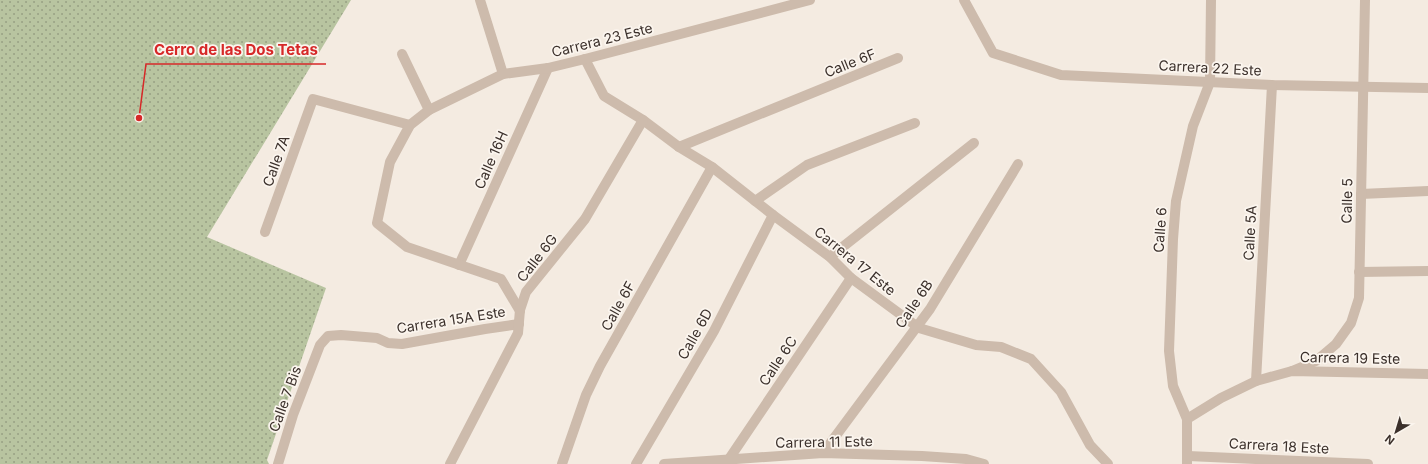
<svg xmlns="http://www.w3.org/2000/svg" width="1428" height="464" font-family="Inter,sans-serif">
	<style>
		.grass { fill: url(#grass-dots) }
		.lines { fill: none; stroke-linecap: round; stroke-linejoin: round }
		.minor { stroke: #cdbbac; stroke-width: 10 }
		.tertiary { stroke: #cdbbac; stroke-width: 10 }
		.labels { text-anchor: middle; stroke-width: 3.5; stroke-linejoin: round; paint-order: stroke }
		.street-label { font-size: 14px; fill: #3b302b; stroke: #fbf5ee }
		.leader { fill: none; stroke: #d62828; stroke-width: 1.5 }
		.callout-dot { fill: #d62828; stroke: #fbf5ee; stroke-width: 1.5 }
		.callout-label { font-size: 15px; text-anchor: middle; font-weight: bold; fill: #d62828; stroke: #fbf5ee; stroke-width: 3.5; stroke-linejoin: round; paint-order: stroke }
	</style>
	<defs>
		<pattern id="grass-dots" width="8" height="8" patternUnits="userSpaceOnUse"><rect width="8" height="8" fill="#b8c4a0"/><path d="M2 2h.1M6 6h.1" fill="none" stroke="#97a083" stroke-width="1.8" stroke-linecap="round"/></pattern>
	</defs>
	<rect width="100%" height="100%" fill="#f4ebe1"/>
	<path class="grass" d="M 0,0 L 351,0 L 207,237 L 326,288 L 267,460 L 269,464 L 0,464 Z"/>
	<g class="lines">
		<g class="minor">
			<path d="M 480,0 L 503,74"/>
			<path d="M 964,0 L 993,53 L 1061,75 L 1272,85 L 1428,88"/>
			<path d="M 402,54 L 429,110"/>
			<path d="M 585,59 L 604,96 L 643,120 L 679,147 L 712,167 L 773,215 L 830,257 L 851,278 L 919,328 L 976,345 L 1001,347 L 1031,359 L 1061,392 L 1090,445 L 1108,464"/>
			<path d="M 679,147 L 898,58"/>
			<path d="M 1361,194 L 1428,191"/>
			<path d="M 755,201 L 807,165 L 915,123"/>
			<path d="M 265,232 L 313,99 L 410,125"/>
			<path d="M 830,257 L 974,143"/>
			<path d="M 459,265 L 548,68"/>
			<path d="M 1359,272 L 1428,271"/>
			<path d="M 520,311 L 501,279 L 407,247 L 377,223 L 390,162 L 410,125 L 429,110 L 503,74 L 548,68 L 585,59 L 810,0"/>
			<path d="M 1292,371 L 1316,361 L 1336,344 L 1351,323 L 1359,298 L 1365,0"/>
			<path d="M 1256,381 L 1272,85"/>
			<path d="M 1187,419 L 1221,398 L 1256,381 L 1292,371 L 1428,374"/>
			<path d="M 823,453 L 930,309 L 1018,164"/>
			<path d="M 1188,456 L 1368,464"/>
			<path d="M 729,459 L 851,278"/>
			<path d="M 278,464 L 293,415 L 320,345 L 328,336 L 341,335 L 377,338 L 388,343 L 402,344 L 485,329 L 519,324"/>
			<path d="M 450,464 L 518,333 L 520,310 L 526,292 L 585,219 L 643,120"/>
			<path d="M 562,464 L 586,395 L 600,366 L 712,167"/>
			<path d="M 636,464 L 714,331 L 773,215"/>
		</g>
		<g class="tertiary">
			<path d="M 664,464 L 823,453 L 922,456 L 966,459 L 984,464"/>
			<path d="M 1187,464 L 1187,419 L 1173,386 L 1169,351 L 1173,239 L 1176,201 L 1193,126 L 1210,82 L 1211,0"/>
		</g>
	</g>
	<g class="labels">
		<g class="street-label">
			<text transform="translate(602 40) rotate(-14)" y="5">Carrera 23 Este</text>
			<text transform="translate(850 63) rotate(-22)" y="5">Calle 6F</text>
			<text transform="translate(1210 68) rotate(3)" y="5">Carrera 22 Este</text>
			<text transform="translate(491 160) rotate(-66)" y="5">Calle 16H</text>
			<text transform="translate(276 161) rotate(-70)" y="5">Calle 7A</text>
			<text transform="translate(1347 201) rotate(-89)" y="5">Calle 5</text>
			<text transform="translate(1160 230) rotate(-86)" y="5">Calle 6</text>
			<text transform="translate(1250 233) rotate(-87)" y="5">Calle 5A</text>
			<text transform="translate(537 258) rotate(-52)" y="5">Calle 6G</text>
			<text transform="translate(855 261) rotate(39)" y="5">Carrera 17 Este</text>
			<text transform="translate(914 304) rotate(-56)" y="5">Calle 6B</text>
			<text transform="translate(618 306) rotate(-61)" y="5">Calle 6F</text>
			<text transform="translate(451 320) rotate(-9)" y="5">Carrera 15A Este</text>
			<text transform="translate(695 334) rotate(-61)" y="5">Calle 6D</text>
			<text transform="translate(1350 358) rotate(1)" y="5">Carrera 19 Este</text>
			<text transform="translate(778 361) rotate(-56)" y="5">Calle 6C</text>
			<text transform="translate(285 399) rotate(-70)" y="5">Calle 7 Bis</text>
			<text transform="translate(824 442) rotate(-1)" y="5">Carrera 11 Este</text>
			<text transform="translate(1279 446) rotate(3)" y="5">Carrera 18 Este</text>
		</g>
	</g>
	<path class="leader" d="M139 118L146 64H326"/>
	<circle class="callout-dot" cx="139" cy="118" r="4"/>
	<g class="callout-label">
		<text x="236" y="55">Cerro de las Dos Tetas</text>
	</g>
	<g transform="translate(1396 432) rotate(218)" stroke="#fbf5ee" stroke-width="3" paint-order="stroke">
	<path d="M0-3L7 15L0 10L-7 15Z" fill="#3b302b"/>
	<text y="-6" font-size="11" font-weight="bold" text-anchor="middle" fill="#3b302b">N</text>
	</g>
</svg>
